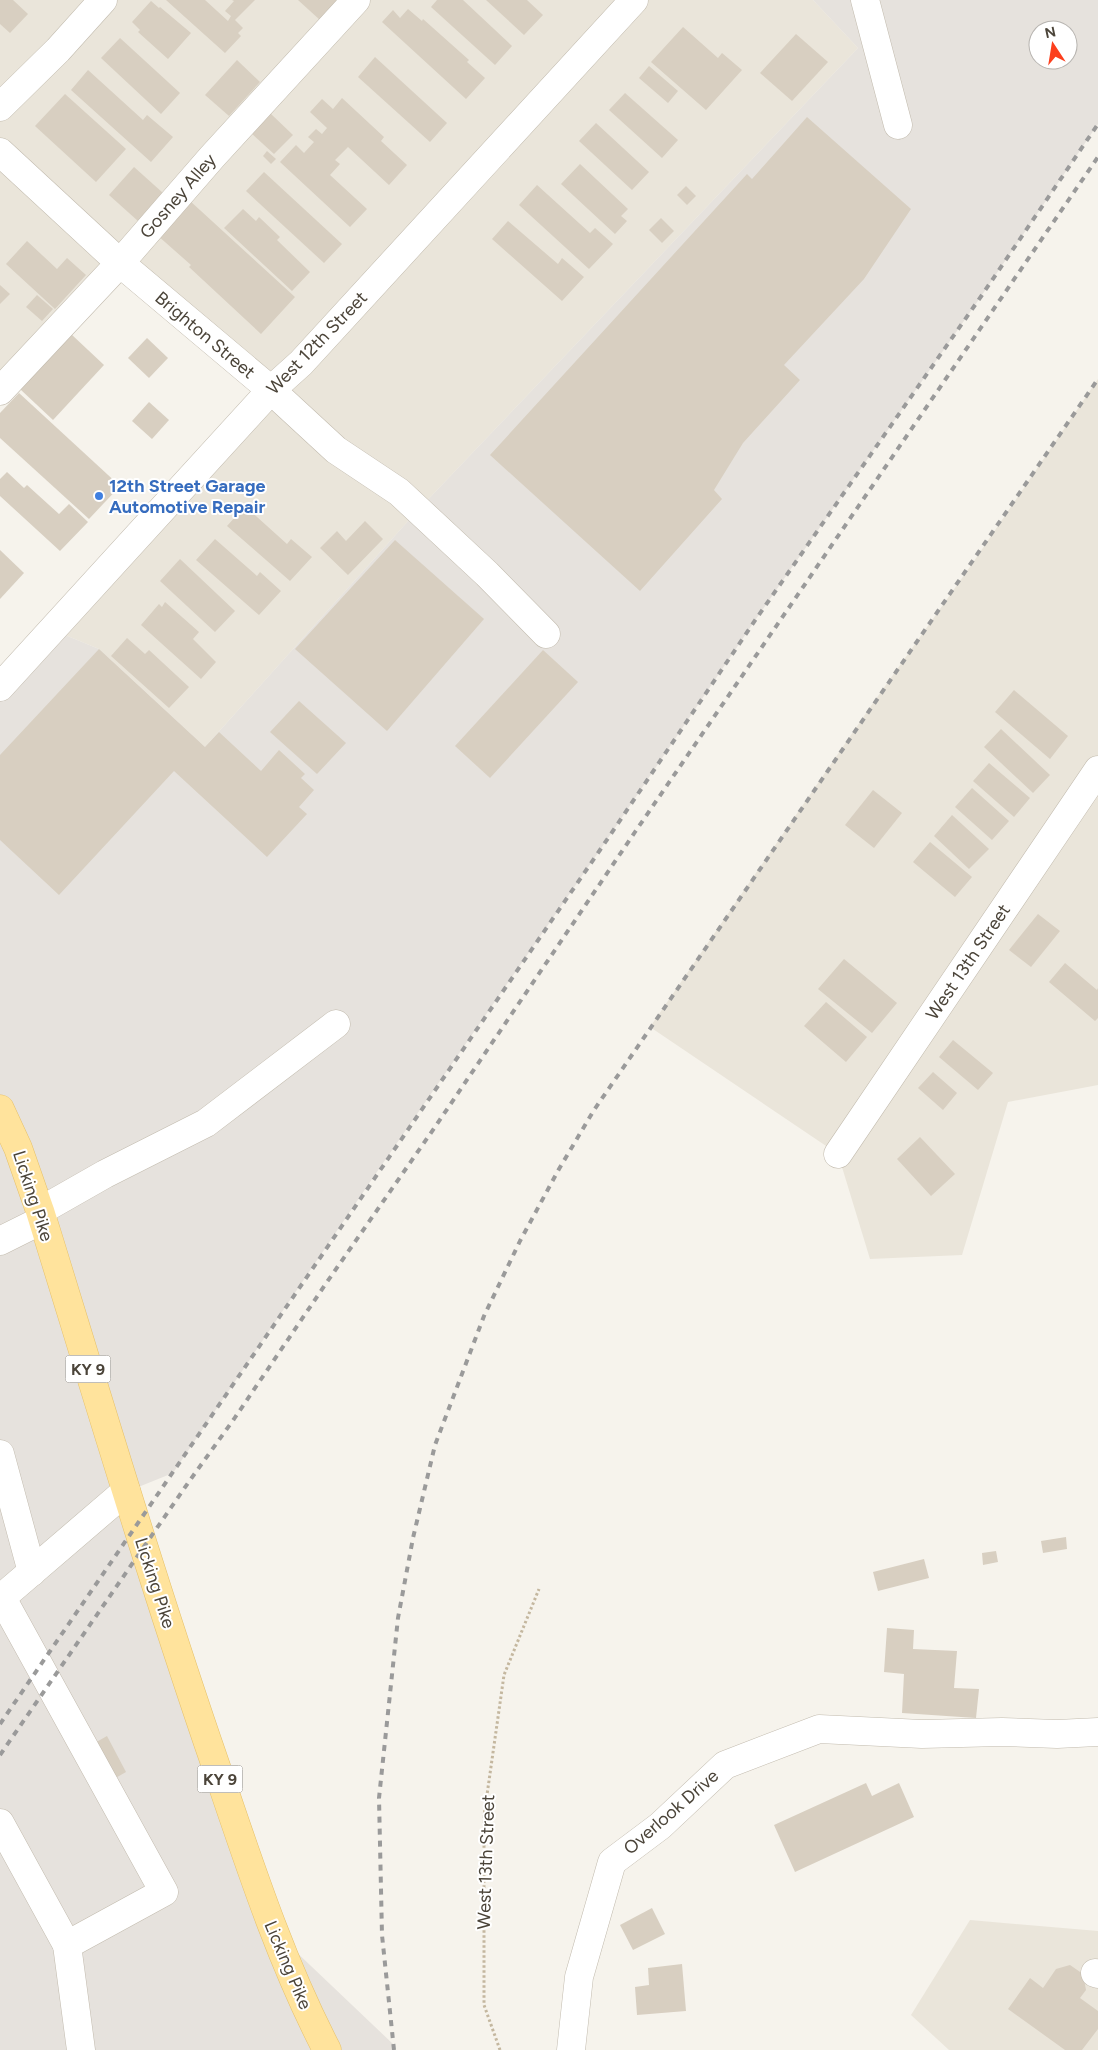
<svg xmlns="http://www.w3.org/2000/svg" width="1098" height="2050" font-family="Figtree,sans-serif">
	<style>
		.residential { fill: #eae5da }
		.industrial { fill: #e6e2dd; fill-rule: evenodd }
		.building { fill: #d8cfc1 }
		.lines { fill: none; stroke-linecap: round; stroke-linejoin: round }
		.minor-casing { stroke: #c2bbae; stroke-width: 29 }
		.major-casing { stroke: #e6c16a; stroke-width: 29 }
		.path { stroke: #c4b79f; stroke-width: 3; stroke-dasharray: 2.5 2.5; stroke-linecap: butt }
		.minor { stroke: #fff; stroke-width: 28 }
		.major { stroke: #ffe39c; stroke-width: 28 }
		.rail { stroke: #9a9a9a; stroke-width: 4; stroke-dasharray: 6 6; stroke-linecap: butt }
		.shop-dot { fill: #3f7fe0; stroke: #fff; stroke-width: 2 }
		.labels { text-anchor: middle; stroke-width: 4; stroke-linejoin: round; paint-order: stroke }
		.shield { fill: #fff; stroke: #817c74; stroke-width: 1 }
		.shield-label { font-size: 16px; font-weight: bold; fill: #4b4439 }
		.street-label { font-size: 18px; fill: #4b4439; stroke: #fff }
		.shop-label { font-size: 18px; font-weight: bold; fill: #366cbe; stroke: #fff; text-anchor: start }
	</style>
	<rect width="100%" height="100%" fill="#f6f3ec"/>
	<g class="residential">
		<path d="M 0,0 L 813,0 L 858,48 L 418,510 L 205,747 L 99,649 L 53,630 L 270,391 L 120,263 L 0,391 Z"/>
		<path d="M 1098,379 L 1098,1085 L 1008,1102 L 962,1255 L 870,1259 L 838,1154 L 650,1027 L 873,703 L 972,564 Z"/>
		<path d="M 970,1920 L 1098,1931 L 1098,2050 L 949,2050 L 911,2015 Z"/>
	</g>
	<path class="industrial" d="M 813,0 L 1098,0 L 1098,124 L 982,295 L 756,619 L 600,850 L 372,1179 L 173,1473 L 126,1492 L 270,1927 L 393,2044 L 394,2050 L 0,2050 L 0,687 L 53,630 L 99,649 L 205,747 L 418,510 L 858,48 ZM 1038,30 L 1068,30 L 1068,60 L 1038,60 Z"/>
	<g class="building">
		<path d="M 0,0 L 13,0 L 28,14 L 10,33 L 0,24 Z"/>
		<path d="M 166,0 L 205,0 L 228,21 L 231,16 L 225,11 L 234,1 L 232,0 L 255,0 L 235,20 L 243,28 L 238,33 L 241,36 L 225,53 Z"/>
		<path d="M 298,0 L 338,0 L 320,20 Z"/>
		<path d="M 437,0 L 463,0 L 512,46 L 495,65 L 431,7 Z"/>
		<path d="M 486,0 L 527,0 L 543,15 L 524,35 Z"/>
		<path d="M 151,1 L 159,8 L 160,7 L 191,33 L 168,59 L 138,32 L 140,30 L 132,22 Z"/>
		<path d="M 408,9 L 422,21 L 423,19 L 469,60 L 467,62 L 485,78 L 466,99 L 382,22 L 393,10 L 400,18 Z"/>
		<path d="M 683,27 L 718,58 L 722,53 L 742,70 L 706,110 L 651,62 Z"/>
		<path d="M 796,34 L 828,62 L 792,101 L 760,73 Z"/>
		<path d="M 120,38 L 180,93 L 161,114 L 101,58 Z"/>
		<path d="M 375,57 L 447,123 L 430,142 L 358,77 Z"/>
		<path d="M 237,60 L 260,82 L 229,116 L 205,95 Z"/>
		<path d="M 649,66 L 678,91 L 668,103 L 639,78 Z"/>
		<path d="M 88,70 L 143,120 L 147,115 L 173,137 L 151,162 L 71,90 Z"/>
		<path d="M 625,93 L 678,140 L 662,158 L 609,110 Z"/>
		<path d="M 65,94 L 126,149 L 96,182 L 35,126 Z"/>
		<path d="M 342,98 L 384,137 L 381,141 L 407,165 L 389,185 L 348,147 L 335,160 L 340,164 L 330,175 L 367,209 L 350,227 L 280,162 L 296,145 L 304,153 L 314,142 L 308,137 L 316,129 L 322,134 L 327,128 L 310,112 L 322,99 L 333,109 Z"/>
		<path d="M 270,113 L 293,135 L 274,154 L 251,133 Z"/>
		<path d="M 807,117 L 911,209 L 864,279 L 784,365 L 800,380 L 743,443 L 714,490 L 722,499 L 640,591 L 490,455 L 747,174 L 752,179 Z"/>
		<path d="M 596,123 L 649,172 L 632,190 L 579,141 Z"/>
		<path d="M 267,151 L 276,159 L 271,164 L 263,156 Z"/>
		<path d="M 580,164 L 628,209 L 621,216 L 627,221 L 615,234 L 561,184 Z"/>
		<path d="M 134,167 L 163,193 L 138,221 L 109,195 Z"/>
		<path d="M 264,172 L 342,244 L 324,263 L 246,191 Z"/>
		<path d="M 537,185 L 590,233 L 595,228 L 613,244 L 589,269 L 519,205 Z"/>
		<path d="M 686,186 L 696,196 L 687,205 L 677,195 Z"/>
		<path d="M 189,200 L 295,297 L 261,334 L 189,267 L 191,265 L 157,235 Z"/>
		<path d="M 243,209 L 256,221 L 259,217 L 280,237 L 277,240 L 310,272 L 292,291 L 224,228 Z"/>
		<path d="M 661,218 L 674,231 L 662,243 L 649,230 Z"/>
		<path d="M 508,221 L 558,264 L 562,258 L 584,277 L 562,301 L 492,239 Z"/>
		<path d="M 27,241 L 57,269 L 67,258 L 86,275 L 55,309 L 6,264 Z"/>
		<path d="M 0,285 L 10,294 L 0,304 Z"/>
		<path d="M 37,295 L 53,309 L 42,321 L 26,307 Z"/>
		<path d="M 71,334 L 104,365 L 53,420 L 20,389 Z"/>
		<path d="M 147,338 L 168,358 L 149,378 L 128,358 Z"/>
		<path d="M 19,393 L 120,486 L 89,519 L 0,438 L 0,413 Z"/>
		<path d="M 149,402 L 169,420 L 152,439 L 132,421 Z"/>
		<path d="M 7,472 L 24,488 L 27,485 L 59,514 L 69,504 L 88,522 L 60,551 L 0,496 L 0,479 Z"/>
		<path d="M 245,506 L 287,544 L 291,539 L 312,557 L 290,581 L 227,526 Z"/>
		<path d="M 365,521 L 383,539 L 348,575 L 320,548 L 337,531 L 346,541 Z"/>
		<path d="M 215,539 L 257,576 L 260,572 L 281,591 L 259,615 L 196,560 Z"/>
		<path d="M 395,540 L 484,619 L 387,731 L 295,649 Z"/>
		<path d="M 0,550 L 24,573 L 0,599 Z"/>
		<path d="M 180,559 L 235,611 L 215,632 L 160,581 Z"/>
		<path d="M 165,602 L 199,632 L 193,639 L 216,662 L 201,679 L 141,625 L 159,604 L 162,607 Z"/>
		<path d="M 127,638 L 145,654 L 149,650 L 189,687 L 169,708 L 111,656 Z"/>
		<path d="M 99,649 L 205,747 L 219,732 L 261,771 L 279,750 L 305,774 L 301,778 L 314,790 L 299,807 L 307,814 L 267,857 L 174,771 L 59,895 L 0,840 L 0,755 Z"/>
		<path d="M 543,650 L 578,682 L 490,778 L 455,746 Z"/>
		<path d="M 1014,690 L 1068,736 L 1050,759 L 995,712 Z"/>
		<path d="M 299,701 L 346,743 L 317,774 L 270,732 Z"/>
		<path d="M 1001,729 L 1050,775 L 1033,793 L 984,747 Z"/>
		<path d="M 989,763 L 1030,798 L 1014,817 L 973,781 Z"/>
		<path d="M 972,788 L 1009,821 L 992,840 L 955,807 Z"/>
		<path d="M 873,790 L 902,813 L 874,848 L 845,825 Z"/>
		<path d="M 952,815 L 989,849 L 969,869 L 934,836 Z"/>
		<path d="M 930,842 L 972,877 L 955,897 L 913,862 Z"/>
		<path d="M 1038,914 L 1060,931 L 1031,967 L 1009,950 Z"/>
		<path d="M 844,959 L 897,1003 L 872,1033 L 818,989 Z"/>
		<path d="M 1065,963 L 1097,990 L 1098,988 L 1098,1018 L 1095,1021 L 1049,982 Z"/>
		<path d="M 826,1002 L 867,1037 L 846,1062 L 804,1026 Z"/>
		<path d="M 953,1040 L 993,1073 L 978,1090 L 939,1057 Z"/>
		<path d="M 933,1072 L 957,1093 L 943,1110 L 918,1088 Z"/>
		<path d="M 920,1137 L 955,1174 L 931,1196 L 897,1159 Z"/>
		<path d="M 1066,1537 L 1067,1549 L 1043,1553 L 1041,1541 Z"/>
		<path d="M 996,1551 L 998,1562 L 983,1565 L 982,1553 Z"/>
		<path d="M 924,1559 L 929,1578 L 878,1591 L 873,1572 Z"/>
		<path d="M 887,1628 L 914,1630 L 913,1649 L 957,1651 L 954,1688 L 979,1689 L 976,1718 L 902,1713 L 904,1674 L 884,1672 Z"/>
		<path d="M 107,1736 L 126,1772 L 112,1780 L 93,1744 Z"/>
		<path d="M 866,1783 L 872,1796 L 899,1783 L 914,1817 L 795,1872 L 774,1825 Z"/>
		<path d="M 652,1908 L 665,1934 L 633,1950 L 620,1925 Z"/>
		<path d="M 682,1964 L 686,2011 L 637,2015 L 635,1987 L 649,1985 L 648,1968 Z"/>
		<path d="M 1070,1965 L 1083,1974 L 1086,1990 L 1080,1998 L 1098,2011 L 1098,2029 L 1082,2050 L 1065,2050 L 1008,2009 L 1030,1978 L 1043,1988 L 1056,1969 Z"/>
	</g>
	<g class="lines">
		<g class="minor-casing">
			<g id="minor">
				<path d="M 865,0 L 898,125"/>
				<path d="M 0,107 L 58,50 L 103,0"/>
				<path d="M 0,152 L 120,263 L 271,390 L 336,450 L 399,492 L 487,574 L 546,634"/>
				<path d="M 0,391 L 120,263 L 212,157 L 356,0"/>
				<path d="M 0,687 L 271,390 L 301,363 L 634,0"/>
				<path d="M 838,1154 L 1098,770"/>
				<path d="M 40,1211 L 105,1174 L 206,1123 L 336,1024"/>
				<path d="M 0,1241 L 42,1220"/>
				<path d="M 0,1454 L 32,1572"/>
				<path d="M 0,1599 L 126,1491"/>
				<path d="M 0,1823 L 67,1945 L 164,1892 L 2,1598"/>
				<path d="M 67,1945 L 81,2050"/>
				<path d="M 1095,1973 L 1098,1974"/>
				<path d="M 571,2050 L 579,1977 L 612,1862 L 660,1826 L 725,1765 L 819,1729 L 922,1734 L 1002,1732 L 1057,1734 L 1098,1732"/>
			</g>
		</g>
		<g class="major-casing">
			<path id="major" d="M 0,1109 L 18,1148 L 40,1211 C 95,1389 148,1567 208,1743 C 244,1847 276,1952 327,2050"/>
		</g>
		<path class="path" d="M 500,2050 L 484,2005 L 484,1816 L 504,1675 L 539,1589"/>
		<use href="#minor" class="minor"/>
		<use href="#major" class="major"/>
		<g class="rail">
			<path d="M 0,1724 L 600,850 L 756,619 L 982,295 L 1098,124"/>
			<path d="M 0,1755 L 188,1483 L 234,1419 L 327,1282 L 435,1127 L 635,832 L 1098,157"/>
			<path d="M 394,2050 L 382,1935 L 379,1798 L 398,1618 L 413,1538 L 435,1445 L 484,1316 L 520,1241 L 559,1169 L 594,1110 L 1098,379"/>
		</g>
	</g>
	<circle class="shop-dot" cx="99" cy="496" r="5"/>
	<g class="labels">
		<g class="shield">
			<rect x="65.5" y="1355.5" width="45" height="27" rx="4"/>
			<rect x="197.5" y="1765.5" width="45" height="27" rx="4"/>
		</g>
		<g class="shield-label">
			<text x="88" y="1375">KY 9</text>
			<text x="220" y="1785">KY 9</text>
		</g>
		<g class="street-label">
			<text transform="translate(178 196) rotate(-49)" y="6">Gosney Alley</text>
			<text transform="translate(205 335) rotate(40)" y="6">Brighton Street</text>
			<text transform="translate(317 343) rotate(-46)" y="6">West 12th Street</text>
			<text transform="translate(968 962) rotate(-56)" y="6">West 13th Street</text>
			<text transform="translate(33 1196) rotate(72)" y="6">Licking Pike</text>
			<text transform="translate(155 1583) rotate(72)" y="6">Licking Pike</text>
			<text transform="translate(671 1812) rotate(-41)" y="6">Overlook Drive</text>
			<text transform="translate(486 1862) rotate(-88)" y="6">West 13th Street</text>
			<text transform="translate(288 1965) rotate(67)" y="6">Licking Pike</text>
		</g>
		<g class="shop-label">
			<text x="109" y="492">12th Street Garage<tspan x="109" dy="21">Automotive Repair</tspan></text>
		</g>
	</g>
	<g transform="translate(1053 45) rotate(348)"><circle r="24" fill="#ffffff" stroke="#b7b4b0"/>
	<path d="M0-4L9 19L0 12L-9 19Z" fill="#fc3f1d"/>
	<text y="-8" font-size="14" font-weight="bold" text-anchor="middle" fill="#4b4439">N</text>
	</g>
</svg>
